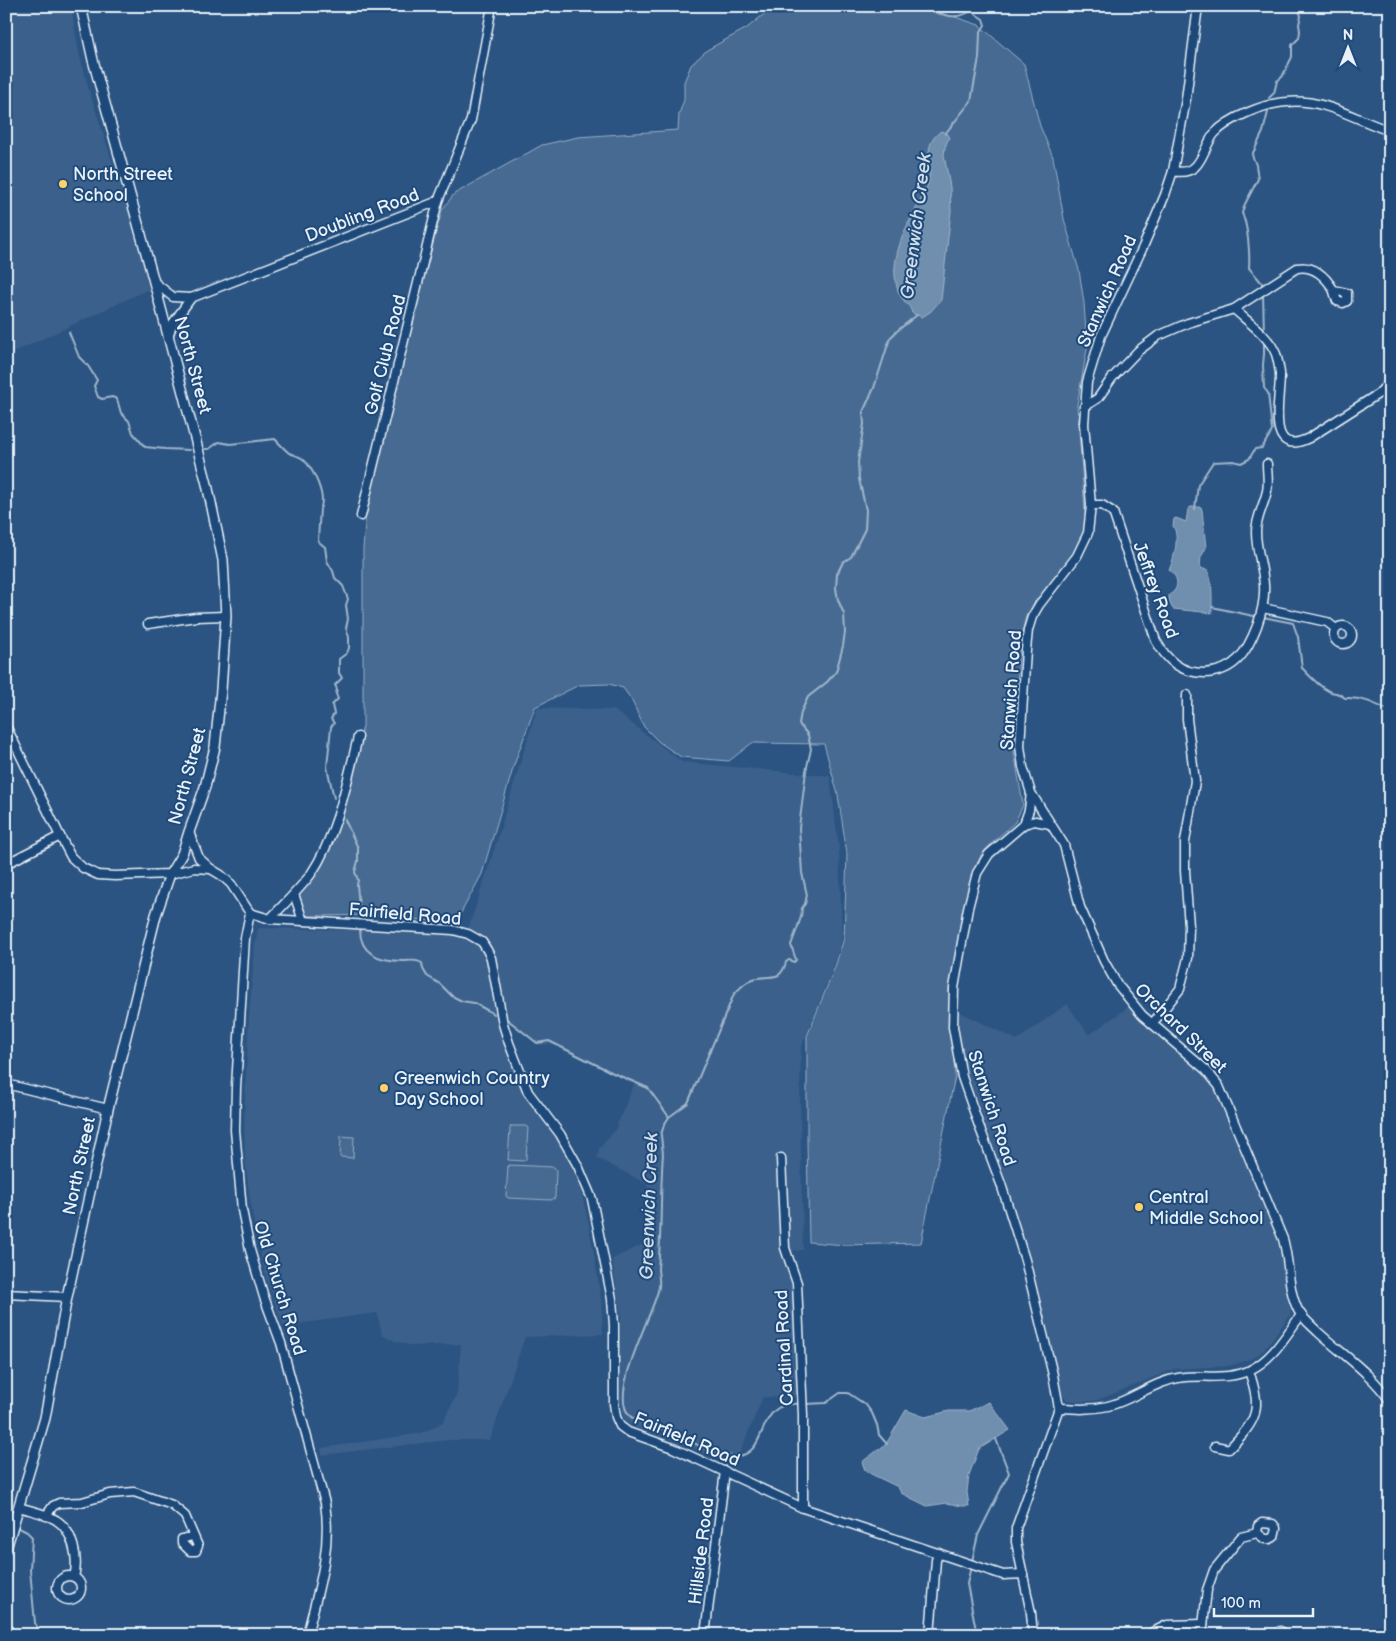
<svg xmlns="http://www.w3.org/2000/svg" width="1396" height="1641" font-family="'Balsamiq Sans',sans-serif">
	<style>
		.built { fill: #3a608b }
		.green { fill: #476b93; stroke: #98aec6 }
		.water { fill: #708ead; stroke: #a0b6cb }
		.lines { fill: none; stroke-linecap: round; stroke-linejoin: round }
		.stream { stroke: #a0b6cb; stroke-width: 2 }
		.minor-casing { stroke: #e8f1f8; stroke-width: 11 }
		.major-casing { stroke: #e8f1f8; stroke-width: 12 }
		.minor { stroke: #1f4a7a; stroke-width: 8 }
		.major { stroke: #1f4a7a; stroke-width: 9 }
		.poi-dot { fill: #ffd166; stroke: #1f4a7a; stroke-width: 2 }
		.labels { text-anchor: middle; stroke-width: 4; stroke-linejoin: round; paint-order: stroke }
		.poi-label { font-size: 18px; fill: #e8f1f8; stroke: #1f4a7a; text-anchor: start }
		.street-label { font-size: 18px; fill: #e8f1f8; stroke: #1f4a7a }
		.water-label { font-size: 19px; font-style: italic; fill: #d0dde9; stroke: #1f4a7a }
	</style>
	<rect width="100%" height="100%" fill="#2b5482"/>
	<filter id="ink" filterUnits="userSpaceOnUse"><feTurbulence type="fractalNoise" baseFrequency=".02" numOctaves="2"/><feDisplacementMap in="SourceGraphic" scale="10" xChannelSelector="R" yChannelSelector="G"/><feConvolveMatrix kernelMatrix="1 2 1 2 8 2 1 2 1" color-interpolation-filters="sRGB"/></filter>
	<g filter="url(#ink)">
		<g class="built">
			<path d="M 6,6 L 71,6 L 79,53 L 89,90 L 132,222 L 149,289 L 6,356 Z"/>
			<path d="M 537,708 L 614,710 L 682,762 L 830,776 L 839,849 L 842,938 L 834,965 L 801,1048 L 800,1101 L 803,1250 L 789,1251 L 798,1398 L 763,1397 L 734,1467 L 691,1447 L 635,1427 L 626,1421 L 622,1414 L 620,1396 L 621,1317 L 612,1259 L 656,1238 L 647,1184 L 597,1158 L 599,1149 L 615,1130 L 634,1084 L 550,1044 L 538,1045 L 513,1025 L 497,1019 L 513,1070 L 523,1092 L 565,1151 L 579,1182 L 589,1225 L 597,1272 L 601,1299 L 603,1334 L 525,1337 L 490,1440 L 449,1440 L 322,1455 L 321,1448 L 416,1434 L 426,1431 L 443,1422 L 457,1394 L 461,1344 L 412,1346 L 392,1340 L 382,1334 L 377,1313 L 283,1326 L 266,1278 L 256,1235 L 249,1194 L 245,1158 L 244,1118 L 249,1017 L 255,945 L 258,928 L 355,930 L 453,935 L 465,938 L 490,863 Z"/>
			<path d="M 1067,1004 L 1089,1035 L 1128,1007 L 1204,1075 L 1213,1086 L 1280,1246 L 1285,1284 L 1291,1314 L 1263,1351 L 1253,1358 L 1229,1366 L 1174,1369 L 1098,1400 L 1083,1402 L 1067,1400 L 1063,1396 L 1029,1255 L 1006,1181 L 971,1084 L 962,1053 L 958,1033 L 956,1010 L 1017,1040 Z"/>
		</g>
		<g class="green">
			<path d="M 785,6 L 925,6 L 937,14 L 952,16 L 979,25 L 1024,64 L 1040,126 L 1053,157 L 1064,219 L 1079,270 L 1084,303 L 1087,349 L 1077,405 L 1086,523 L 1081,542 L 1070,559 L 1045,589 L 1026,616 L 1020,641 L 1013,745 L 1023,805 L 1015,822 L 995,840 L 981,855 L 965,907 L 949,990 L 955,1076 L 921,1243 L 845,1245 L 809,1242 L 807,1141 L 807,1036 L 835,967 L 844,938 L 847,854 L 838,795 L 824,744 L 752,743 L 729,761 L 681,757 L 659,742 L 644,727 L 631,699 L 623,688 L 609,684 L 579,685 L 535,707 L 514,765 L 482,874 L 455,924 L 382,915 L 308,916 L 300,909 L 299,893 L 330,839 L 355,763 L 363,726 L 363,549 L 368,487 L 442,210 L 454,194 L 542,145 L 578,137 L 678,130 L 679,114 L 684,100 L 684,82 L 691,65 L 707,50 L 747,28 L 763,15 Z"/>
			<path d="M 511,1126 L 526,1126 L 528,1128 L 526,1159 L 524,1161 L 508,1160 L 510,1128 Z"/>
			<path d="M 341,1136 L 354,1137 L 353,1158 L 340,1157 Z"/>
			<path d="M 510,1165 L 554,1167 L 556,1170 L 555,1198 L 551,1200 L 508,1198 L 506,1196 L 508,1166 Z"/>
		</g>
		<g class="water">
			<path d="M 941,131 L 948,134 L 949,137 L 945,147 L 944,155 L 950,187 L 951,211 L 941,300 L 930,312 L 922,317 L 912,313 C 910,305 906,304 902,298 C 897,292 896,283 895,276 C 893,259 903,232 911,218 C 917,206 924,196 928,184 C 934,163 920,147 941,131 Z"/>
			<path d="M 1191,507 L 1201,507 L 1202,510 L 1206,548 L 1201,557 L 1200,566 L 1203,569 L 1208,570 C 1213,584 1212,598 1212,613 L 1173,609 L 1169,602 L 1169,595 C 1180,589 1179,577 1169,570 C 1174,559 1180,536 1173,526 L 1174,519 L 1176,518 L 1186,522 L 1188,509 Z"/>
			<path d="M 989,1402 L 1010,1430 L 979,1449 L 969,1475 L 967,1492 L 969,1506 L 962,1506 L 947,1503 L 927,1506 L 901,1493 L 898,1487 L 871,1474 L 865,1470 L 862,1462 L 886,1444 L 906,1410 L 925,1417 L 949,1411 L 969,1411 Z"/>
		</g>
		<g class="lines">
			<g class="stream">
				<path d="M 767,6 C 771,12 776,13 783,12 L 787,6"/>
				<path d="M 930,6 C 942,17 957,20 971,11"/>
				<path d="M 971,11 L 973,6"/>
				<path d="M 1269,98 L 1274,93 L 1277,81 L 1282,77 L 1292,57 L 1292,45 L 1299,38 L 1300,31 L 1299,24 L 1301,16 L 1299,10 L 1299,6"/>
				<path d="M 945,134 L 971,101 L 979,58 L 980,33 L 985,25 L 983,19 L 971,11"/>
				<path d="M 1262,288 L 1262,283 L 1249,268 C 1250,253 1248,226 1242,213 L 1245,204 L 1258,179 L 1256,165 L 1252,155 L 1263,132 L 1268,112"/>
				<path d="M 1263,293 L 1264,333"/>
				<path d="M 69,332 L 79,357 L 88,366 L 97,380 L 94,386 L 98,397 L 102,399 L 112,397 L 117,399 L 121,413 L 129,421 L 133,433 L 145,447 L 165,449 L 189,450"/>
				<path d="M 205,449 L 209,449 L 219,442 L 230,444 L 275,439 C 279,443 284,449 289,453 C 294,455 299,456 303,459 C 313,468 327,497 320,509 L 318,540 L 319,542 L 325,547 L 327,561 L 333,571 L 335,578 L 343,586 L 348,599 L 346,605 L 348,619 L 346,628 L 349,637 L 349,648 L 347,653 L 339,659 L 339,673 L 342,678 L 335,685 L 337,689 L 336,694 L 338,699 L 332,705 L 334,714 L 331,719 L 334,723 L 331,727 L 327,767 L 334,798"/>
				<path d="M 1195,509 L 1198,485 L 1213,462 L 1233,461 L 1241,463 L 1249,459 L 1255,449 L 1262,448 L 1272,431 L 1268,393 L 1264,388 L 1263,365 L 1264,354 L 1264,340"/>
				<path d="M 1212,607 L 1258,617"/>
				<path d="M 1263,617 L 1293,623 L 1298,637 L 1302,668 C 1310,676 1320,688 1331,692 C 1338,694 1338,692 1345,698 C 1362,697 1375,704 1390,711"/>
				<path d="M 345,820 L 358,848 L 358,861 L 355,872 L 358,880 L 357,885 L 360,916"/>
				<path d="M 360,931 C 361,955 382,961 403,961 C 410,961 415,959 422,963 L 423,969 L 427,976 L 440,984 L 452,996 L 462,1001 L 474,1003 L 494,1014"/>
				<path d="M 508,1020 L 537,1043 L 549,1041 L 613,1073 L 648,1088 L 669,1117"/>
				<path d="M 801,1404 C 753,1399 771,1454 737,1456 C 715,1457 692,1441 673,1433 C 661,1428 639,1424 630,1416 C 607,1394 654,1314 659,1287 C 660,1280 658,1274 658,1268 C 662,1230 660,1192 663,1154 L 661,1135 L 664,1125 L 669,1117 L 688,1103 L 734,994 C 741,987 748,979 758,978 C 773,975 781,981 786,962 L 789,960 L 794,962 L 796,960 L 791,945 L 797,929 L 801,917 L 802,908 L 805,904 L 807,895 L 802,873 L 799,828 L 806,771 L 811,749 L 808,735 L 799,724 L 801,712 L 808,697 L 827,682 L 836,672 L 843,646 L 845,632 L 844,614 L 838,600 L 836,588 L 837,574 L 843,562 L 851,557 L 865,529 L 866,510 L 859,479 L 858,462 L 864,424 L 863,412 L 874,388 L 890,338 L 897,331 L 917,315"/>
				<path d="M 806,1404 L 826,1403 L 840,1393 L 848,1393 L 866,1405 L 872,1413 L 877,1425 L 879,1435 L 887,1444"/>
				<path d="M 15,1526 L 27,1532 L 32,1537 L 30,1570 L 35,1623 L 40,1632 L 45,1635"/>
				<path d="M 972,1561 L 978,1535 L 1009,1473 L 996,1439"/>
				<path d="M 971,1566 L 967,1584 L 977,1635"/>
			</g>
			<g class="minor-casing">
				<g id="minor">
					<path d="M 1173,171 C 1202,177 1201,151 1214,134 C 1228,118 1266,103 1287,102 C 1324,98 1356,120 1390,131"/>
					<path d="M 154,282 L 173,297 L 191,298 L 438,201 L 471,120 L 492,6"/>
					<path d="M 1234,309 C 1248,322 1269,336 1276,354 C 1278,360 1279,367 1280,373 C 1281,396 1264,460 1309,438 L 1378,394 L 1390,382"/>
					<path d="M 168,337 L 173,323 L 191,298"/>
					<path d="M 1084,407 L 1098,398 L 1112,378 L 1138,351 L 1158,336 L 1188,323 L 1234,309 L 1297,268 C 1313,265 1325,276 1333,289 C 1335,293 1335,297 1337,301 L 1343,303 L 1347,301 L 1347,293 L 1334,290"/>
					<path d="M 1091,505 L 1102,505 L 1113,512 L 1156,641 C 1167,660 1180,673 1204,673 C 1235,672 1247,652 1257,626 C 1262,612 1265,600 1264,585 C 1263,567 1256,550 1256,532 C 1256,518 1264,505 1267,491 C 1269,483 1267,473 1267,464"/>
					<path d="M 361,516 L 438,201"/>
					<path d="M 1263,608 L 1327,622 L 1336,629"/>
					<path d="M 148,624 L 196,617 L 226,616"/>
					<circle cx="1343" cy="635" r="9"/>
					<path d="M 6,726 L 60,836 L 71,857 L 83,868 L 98,875 L 115,876 L 170,874 L 194,868 L 211,869"/>
					<path d="M 1031,793 L 1064,845 L 1080,907 L 1104,961 L 1117,984 L 1142,1015 L 1206,1070 L 1219,1086 L 1283,1239 C 1290,1262 1287,1288 1298,1310 C 1303,1319 1311,1325 1318,1332 C 1343,1355 1371,1373 1390,1401"/>
					<path d="M 1024,824 L 1035,821 L 1050,824"/>
					<path d="M 189,832 L 199,858 L 211,869 L 221,875 L 231,884 L 250,913 L 270,919 L 453,930 L 468,934 L 482,942 L 487,950 L 491,958 L 503,1024 L 509,1043 L 528,1092 L 560,1134 L 578,1166 L 592,1199 L 612,1299 L 614,1325 L 614,1404 L 616,1417 L 620,1426 L 628,1432 L 673,1448 L 803,1508 L 1003,1575 L 1023,1574"/>
					<path d="M 6,864 L 60,836"/>
					<path d="M 294,894 L 303,921"/>
					<path d="M 250,913 L 245,938 L 236,1087 L 235,1130 L 242,1210 L 250,1250 L 264,1297 L 281,1343 L 325,1503 C 332,1549 318,1591 307,1635"/>
					<path d="M 270,919 C 284,904 299,890 311,874 C 337,835 347,782 358,737"/>
					<path d="M 1152,1024 L 1180,989 L 1188,958 L 1189,926 L 1185,871 L 1185,842 L 1195,781 L 1187,719 L 1187,695"/>
					<path d="M 6,1084 L 108,1109"/>
					<path d="M 781,1158 L 785,1248 L 797,1283 L 803,1415 L 803,1508"/>
					<path d="M 6,1294 L 67,1297"/>
					<path d="M 1059,1408 C 1076,1409 1091,1410 1108,1406 C 1133,1400 1153,1382 1178,1378 C 1202,1374 1228,1381 1250,1370 C 1273,1359 1286,1335 1301,1315"/>
					<path d="M 1215,1446 L 1229,1449 C 1258,1419 1262,1410 1249,1371"/>
					<path d="M 19,1507 C 31,1511 45,1513 56,1520 C 73,1530 79,1559 74,1577"/>
					<path d="M 46,1516 L 53,1506 L 59,1503 L 82,1502 L 110,1494 L 134,1492 L 172,1505 L 185,1516 L 198,1546 L 196,1551 L 190,1551 L 182,1543 L 182,1539 L 192,1536"/>
					<circle cx="69" cy="1588" r="12"/>
					<path d="M 1280,1631 L 1281,1635"/>
					<path d="M 705,1635 L 725,1471"/>
					<path d="M 930,1635 L 936,1560 L 939,1553"/>
					<path d="M 1033,1635 L 1031,1613 L 1016,1542 L 1016,1528 L 1059,1408 L 1053,1375 L 1025,1260 L 1001,1184 L 978,1123 L 962,1077 L 953,1027 L 954,988 L 968,908 L 977,873 L 989,854 L 1024,824 L 1029,810 L 1031,793 L 1023,767 L 1020,746 L 1026,650 L 1028,630 L 1032,617 L 1039,605 L 1077,556 L 1088,533 L 1091,505 L 1084,424 L 1087,382 L 1101,336 L 1143,247 L 1165,195 L 1173,171 L 1186,99 L 1198,6"/>
					<path d="M 1147,1635 L 1167,1625 L 1203,1624"/>
					<path d="M 1202,1635 L 1207,1590 L 1214,1570 L 1241,1537 L 1257,1533 L 1265,1539 L 1270,1539 L 1274,1537 L 1276,1528 L 1273,1524 L 1262,1523 L 1258,1526 L 1257,1533"/>
				</g>
			</g>
			<g class="major-casing">
				<path id="major" d="M 6,1549 L 45,1418 L 67,1297 L 108,1109 L 156,915 L 170,874 L 182,854 L 189,832 L 205,787 L 215,747 L 221,690 L 226,616 L 223,560 L 207,484 L 154,282 L 93,60 L 81,6"/>
			</g>
			<use href="#minor" class="minor"/>
			<use href="#major" class="major"/>
		</g>
	</g>
	<g class="poi-dot">
		<circle cx="63" cy="184" r="5"/>
		<circle cx="384" cy="1088" r="5"/>
		<circle cx="1139" cy="1207" r="5"/>
	</g>
	<g class="labels">
		<g class="poi-label">
			<text x="73" y="180">North Street<tspan x="73" dy="21">School</tspan></text>
			<text x="394" y="1084">Greenwich Country<tspan x="394" dy="21">Day School</tspan></text>
			<text x="1149" y="1203">Central<tspan x="1149" dy="21">Middle School</tspan></text>
		</g>
		<g class="street-label">
			<text transform="translate(362 215) rotate(-21)" y="6">Doubling Road</text>
			<text transform="translate(1107 291) rotate(-66)" y="6">Stanwich Road</text>
			<text transform="translate(385 355) rotate(-76)" y="6">Golf Club Road</text>
			<text transform="translate(193 365) rotate(75)" y="6">North Street</text>
			<text transform="translate(1156 590) rotate(70)" y="6">Jeffrey Road</text>
			<text transform="translate(1011 690) rotate(-86)" y="6">Stanwich Road</text>
			<text transform="translate(187 776) rotate(-75)" y="6">North Street</text>
			<text transform="translate(405 914) rotate(5)" y="6">Fairfield Road</text>
			<text transform="translate(1181 1028) rotate(44)" y="6">Orchard Street</text>
			<text transform="translate(992 1108) rotate(72)" y="6">Stanwich Road</text>
			<text transform="translate(79 1166) rotate(-78)" y="6">North Street</text>
			<text transform="translate(280 1288) rotate(73)" y="6">Old Church Road</text>
			<text transform="translate(784 1348) rotate(-93)" y="6">Cardinal Road</text>
			<text transform="translate(687 1439) rotate(23)" y="6">Fairfield Road</text>
			<text transform="translate(701 1551) rotate(-83)" y="6">Hillside Road</text>
		</g>
		<g class="water-label">
			<text transform="translate(915 226) rotate(-83)" y="7">Greenwich Creek</text>
			<text transform="translate(648 1206) rotate(-88)" y="7">Greenwich Creek</text>
		</g>
	</g>
	<rect width="1396" height="1641" fill="none" stroke="#1f4a7a" stroke-width="25"/>
	<rect x="12" y="12" width="1371" height="1616" fill="none" stroke="#e8f1f8" stroke-width="2" filter="url(#ink)"/>
	<g transform="translate(1348 48)" stroke="#1f4a7a" stroke-width="4" paint-order="stroke">
	<path d="M0-4L9 19L0 12L-9 19Z" fill="#e8f1f8"/>
	<text y="-8" font-size="14" font-weight="bold" text-anchor="middle" fill="#e8f1f8">N</text>
	</g>
	<path d="M1214 1608v8h99v-8" fill="none" stroke="#e8f1f8" stroke-width="2.5"/>
	<text x="1221" y="1608" font-size="15" fill="#e8f1f8" stroke="#1f4a7a" stroke-width="4" paint-order="stroke">100 m</text>
</svg>
